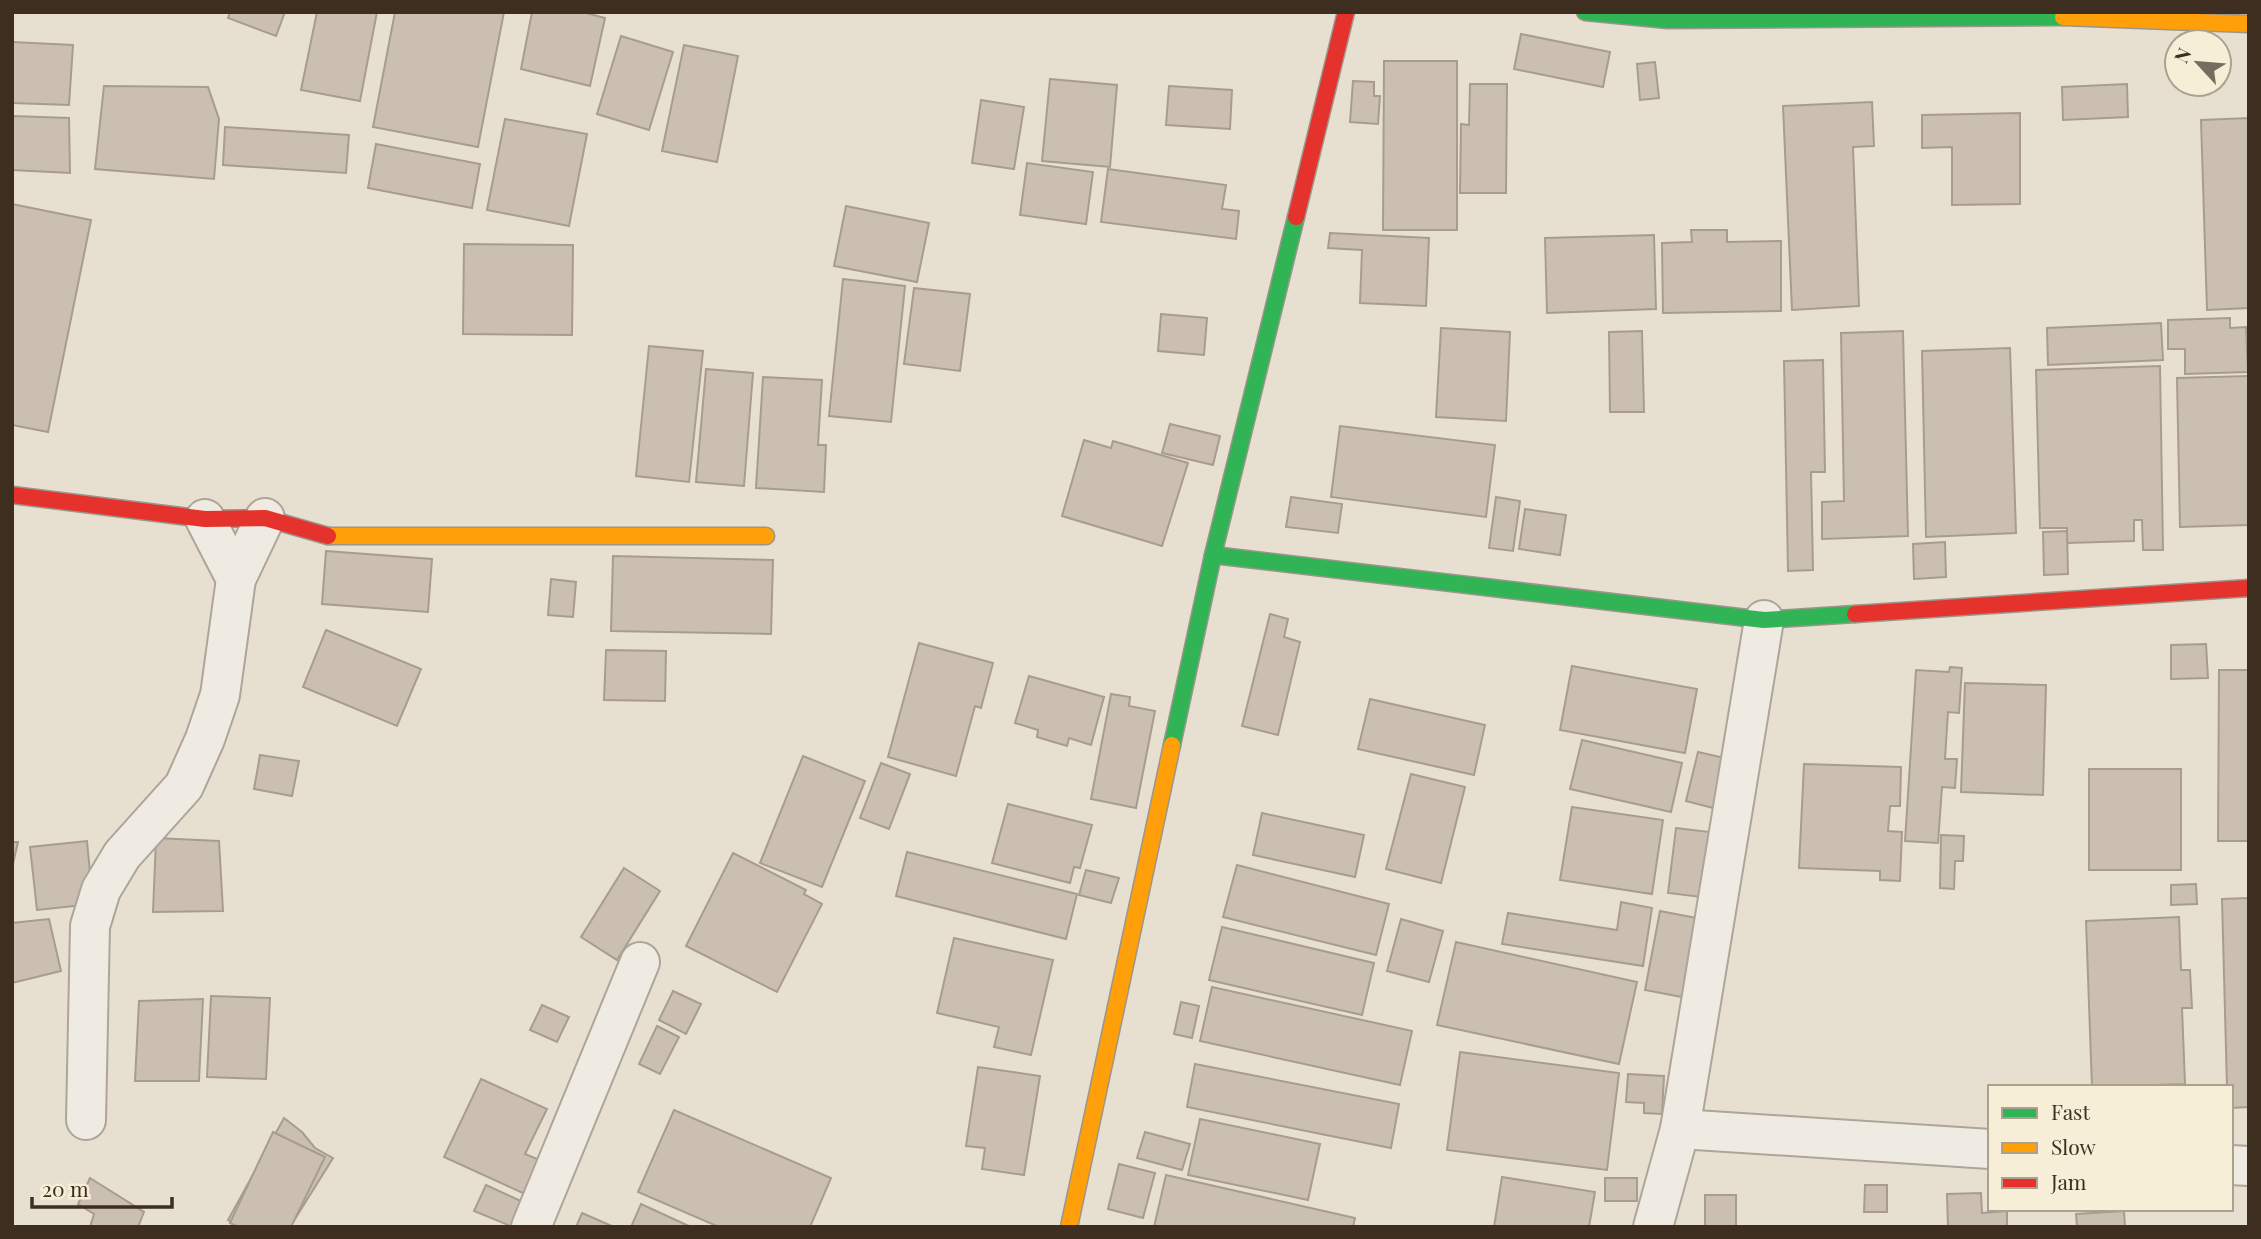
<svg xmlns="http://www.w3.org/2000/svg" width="2261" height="1239" font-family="'Playfair Display',serif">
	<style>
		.building { fill: #cbbfb2; stroke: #a89c90; stroke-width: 2 }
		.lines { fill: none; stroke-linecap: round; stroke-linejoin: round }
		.street-casing { stroke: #ada599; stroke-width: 42 }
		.fast-casing { stroke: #9c958a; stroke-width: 19 }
		.slow-casing { stroke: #9c958a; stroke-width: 19 }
		.jam-casing { stroke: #9c958a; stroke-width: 19 }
		.street { stroke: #efebe3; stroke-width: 38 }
		.fast { stroke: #30b455; stroke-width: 16 }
		.slow { stroke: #ff9f0a; stroke-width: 16 }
		.jam { stroke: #e5322d; stroke-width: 16 }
	</style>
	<rect width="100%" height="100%" fill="#e7e0d1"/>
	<g class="building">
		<path d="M 230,12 L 285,12 L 276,36 L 228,18 Z"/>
		<path d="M 317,12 L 377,12 L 360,101 L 301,90 Z"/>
		<path d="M 395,12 L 504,12 L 478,147 L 373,127 Z"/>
		<path d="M 532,12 L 582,12 L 605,18 L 590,86 L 521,69 Z"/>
		<path d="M 1521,34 L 1610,52 L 1603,87 L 1514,69 Z"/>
		<path d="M 621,36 L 673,52 L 649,130 L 597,114 Z"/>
		<path d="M 12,42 L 73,45 L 69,105 L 12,103 Z"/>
		<path d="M 684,45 L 738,56 L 717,162 L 662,151 Z"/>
		<path d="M 1384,61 L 1457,61 L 1457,230 L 1383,230 Z"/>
		<path d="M 1655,62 L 1659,98 L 1640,100 L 1637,64 Z"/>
		<path d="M 1050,79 L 1117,85 L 1110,167 L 1042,161 Z"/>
		<path d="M 1353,81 L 1374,82 L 1374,96 L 1380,96 L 1378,124 L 1350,122 Z"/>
		<path d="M 1470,84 L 1507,84 L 1506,193 L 1460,193 L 1461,124 L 1469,125 Z"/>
		<path d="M 2127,84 L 2128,117 L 2063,120 L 2062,87 Z"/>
		<path d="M 104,86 L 208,87 L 219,119 L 214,179 L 95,169 Z"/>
		<path d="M 1169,86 L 1232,90 L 1230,129 L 1166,125 Z"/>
		<path d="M 981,100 L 1024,107 L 1014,169 L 972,163 Z"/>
		<path d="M 1872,102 L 1874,146 L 1853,147 L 1859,306 L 1792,310 L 1783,106 Z"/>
		<path d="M 2020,113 L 2020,204 L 1952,205 L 1952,147 L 1922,148 L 1922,115 Z"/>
		<path d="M 12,116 L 69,118 L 70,173 L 12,170 Z"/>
		<path d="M 2249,118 L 2249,308 L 2207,310 L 2201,120 Z"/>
		<path d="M 505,119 L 587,134 L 569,226 L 487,210 Z"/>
		<path d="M 225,127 L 349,135 L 346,173 L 223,165 Z"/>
		<path d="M 376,144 L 480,164 L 472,208 L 368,188 Z"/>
		<path d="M 1027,163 L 1093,172 L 1086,224 L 1020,215 Z"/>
		<path d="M 1108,169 L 1226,185 L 1222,209 L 1239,211 L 1236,239 L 1101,222 Z"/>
		<path d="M 12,204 L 91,220 L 48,432 L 12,425 Z"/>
		<path d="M 846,206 L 929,223 L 917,282 L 834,266 Z"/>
		<path d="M 1691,230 L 1727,230 L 1727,242 L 1781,241 L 1781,311 L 1663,313 L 1662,243 L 1692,242 Z"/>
		<path d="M 1330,233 L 1429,238 L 1426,306 L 1360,303 L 1362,250 L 1328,248 Z"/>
		<path d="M 1654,235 L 1656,309 L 1547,313 L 1545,238 Z"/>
		<path d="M 464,244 L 573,245 L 572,335 L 463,334 Z"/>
		<path d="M 843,279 L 905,286 L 891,422 L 829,416 Z"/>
		<path d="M 914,288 L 970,294 L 960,371 L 904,364 Z"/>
		<path d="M 1161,314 L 1207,318 L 1204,355 L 1158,351 Z"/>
		<path d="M 2230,318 L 2230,328 L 2246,327 L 2248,372 L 2185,374 L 2185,349 L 2168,349 L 2168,320 Z"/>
		<path d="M 2161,323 L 2163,360 L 2048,365 L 2047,328 Z"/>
		<path d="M 1441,328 L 1510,332 L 1506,421 L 1436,417 Z"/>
		<path d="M 1642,331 L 1644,412 L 1610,412 L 1609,332 Z"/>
		<path d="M 1903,331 L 1908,536 L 1822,539 L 1822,502 L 1844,501 L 1841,333 Z"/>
		<path d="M 649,346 L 703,351 L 689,482 L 636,476 Z"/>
		<path d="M 2010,348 L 2016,533 L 1926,537 L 1922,351 Z"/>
		<path d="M 1823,360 L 1825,472 L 1811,472 L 1813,570 L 1788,571 L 1784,361 Z"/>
		<path d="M 2160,366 L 2163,550 L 2143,550 L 2142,520 L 2134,520 L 2134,541 L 2067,543 L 2067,528 L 2040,528 L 2036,370 Z"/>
		<path d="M 706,369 L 753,373 L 744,486 L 696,482 Z"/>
		<path d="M 2249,376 L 2249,525 L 2180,527 L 2177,378 Z"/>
		<path d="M 763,377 L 822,380 L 818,445 L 826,445 L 824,492 L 756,488 Z"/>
		<path d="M 1170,424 L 1220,436 L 1213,465 L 1162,453 Z"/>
		<path d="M 1340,426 L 1495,445 L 1486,517 L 1331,497 Z"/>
		<path d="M 1084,440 L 1111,448 L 1113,441 L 1188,463 L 1162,546 L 1062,516 Z"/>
		<path d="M 1291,497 L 1342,504 L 1338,533 L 1286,527 Z"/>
		<path d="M 1496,497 L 1520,501 L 1513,551 L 1489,548 Z"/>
		<path d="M 1525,509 L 1566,515 L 1560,555 L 1519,549 Z"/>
		<path d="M 2067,531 L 2068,574 L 2044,575 L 2043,532 Z"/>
		<path d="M 1945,542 L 1946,577 L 1914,579 L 1913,544 Z"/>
		<path d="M 326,551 L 432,559 L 428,612 L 322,604 Z"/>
		<path d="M 613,556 L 773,560 L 771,634 L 611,631 Z"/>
		<path d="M 551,579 L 576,582 L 573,617 L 548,615 Z"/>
		<path d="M 1270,614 L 1288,619 L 1284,637 L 1300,642 L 1278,735 L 1242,726 Z"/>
		<path d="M 326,630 L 421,669 L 397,726 L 303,687 Z"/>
		<path d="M 919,643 L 993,663 L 981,708 L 975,706 L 956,776 L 888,757 Z"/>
		<path d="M 2206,644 L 2208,678 L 2171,679 L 2171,645 Z"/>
		<path d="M 606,650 L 666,651 L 665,701 L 604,700 Z"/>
		<path d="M 1572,666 L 1697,689 L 1685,753 L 1560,730 Z"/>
		<path d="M 1950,667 L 1962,668 L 1959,713 L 1948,712 L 1945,759 L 1957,759 L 1955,788 L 1942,787 L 1938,843 L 1905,841 L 1916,670 L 1949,672 Z"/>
		<path d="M 2219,670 L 2249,670 L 2249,841 L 2218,841 Z"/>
		<path d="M 1029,676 L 1104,697 L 1091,745 L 1069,738 L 1067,746 L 1037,737 L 1038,730 L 1015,723 Z"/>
		<path d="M 1965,683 L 2046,685 L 2043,795 L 1961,792 Z"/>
		<path d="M 1111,694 L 1130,697 L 1129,706 L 1155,711 L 1136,808 L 1091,799 Z"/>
		<path d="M 1370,699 L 1485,725 L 1474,775 L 1358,749 Z"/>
		<path d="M 1582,740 L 1682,763 L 1671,812 L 1570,789 Z"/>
		<path d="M 1698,752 L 1729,759 L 1717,809 L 1686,801 Z"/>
		<path d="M 260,755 L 299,761 L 292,796 L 254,789 Z"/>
		<path d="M 803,756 L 865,781 L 822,887 L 760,863 Z"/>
		<path d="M 881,763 L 910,774 L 889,829 L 860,818 Z"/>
		<path d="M 1804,764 L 1901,767 L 1900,806 L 1890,806 L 1888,831 L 1902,832 L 1900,881 L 1880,880 L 1880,871 L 1799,868 Z"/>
		<rect x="2089" y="769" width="92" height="101"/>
		<path d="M 1411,774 L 1465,787 L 1441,883 L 1386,869 Z"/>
		<path d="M 1008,804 L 1092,825 L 1080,868 L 1074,867 L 1070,883 L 992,863 Z"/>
		<path d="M 1572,807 L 1663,820 L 1652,894 L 1560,880 Z"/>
		<path d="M 1262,813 L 1364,835 L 1355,877 L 1253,855 Z"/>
		<path d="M 1676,828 L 1710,832 L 1701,897 L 1668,893 Z"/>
		<path d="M 1941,835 L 1964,836 L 1963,861 L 1955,861 L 1954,889 L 1940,888 Z"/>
		<path d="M 156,838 L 219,841 L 223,911 L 153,912 Z"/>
		<path d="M 87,841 L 93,904 L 37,910 L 30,847 Z"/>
		<path d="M 12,842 L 18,842 L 12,868 Z"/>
		<path d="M 907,852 L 1077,894 L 1066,939 L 896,896 Z"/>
		<path d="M 733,853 L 806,890 L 804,894 L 822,904 L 777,992 L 686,946 Z"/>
		<path d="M 1237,865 L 1389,904 L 1376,955 L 1223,917 Z"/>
		<path d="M 624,868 L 660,891 L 617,960 L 581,937 Z"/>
		<path d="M 1086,870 L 1119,878 L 1111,903 L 1079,895 Z"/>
		<path d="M 2196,884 L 2197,904 L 2171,905 L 2171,885 Z"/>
		<path d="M 2249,898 L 2249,1107 L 2231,1108 L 2231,1087 L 2227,1087 L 2222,899 Z"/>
		<path d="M 1621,902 L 1652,908 L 1643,966 L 1502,944 L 1508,913 L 1617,930 Z"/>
		<path d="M 1660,911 L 1702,919 L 1687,998 L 1645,990 Z"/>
		<path d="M 2179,917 L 2181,970 L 2190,970 L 2192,1008 L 2182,1008 L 2185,1084 L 2092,1087 L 2086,921 Z"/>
		<path d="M 49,919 L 61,971 L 12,983 L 12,923 Z"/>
		<path d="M 1401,919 L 1443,931 L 1429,982 L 1387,971 Z"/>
		<path d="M 1222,927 L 1374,963 L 1362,1015 L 1209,980 Z"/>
		<path d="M 954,938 L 1053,960 L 1031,1055 L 994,1047 L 999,1027 L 937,1013 Z"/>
		<path d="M 1456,942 L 1637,982 L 1619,1064 L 1437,1025 Z"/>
		<path d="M 1212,987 L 1412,1031 L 1400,1085 L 1200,1041 Z"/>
		<path d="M 673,991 L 701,1004 L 686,1034 L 659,1020 Z"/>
		<path d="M 211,996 L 270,998 L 266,1079 L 207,1077 Z"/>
		<path d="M 203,999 L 199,1081 L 135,1081 L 139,1001 Z"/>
		<path d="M 1181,1002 L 1199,1006 L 1192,1038 L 1174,1034 Z"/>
		<path d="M 542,1005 L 569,1017 L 557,1042 L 530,1030 Z"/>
		<path d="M 657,1026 L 679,1037 L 660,1074 L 639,1064 Z"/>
		<path d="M 1460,1052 L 1619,1073 L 1607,1170 L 1447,1150 Z"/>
		<path d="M 1195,1064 L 1399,1104 L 1391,1148 L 1187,1107 Z"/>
		<path d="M 978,1067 L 1040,1076 L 1024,1175 L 982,1169 L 985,1148 L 966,1146 Z"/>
		<path d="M 1628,1074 L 1664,1076 L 1662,1114 L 1644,1113 L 1644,1103 L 1626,1102 Z"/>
		<path d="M 481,1079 L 547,1109 L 525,1154 L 542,1161 L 525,1194 L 444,1157 Z"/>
		<path d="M 674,1110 L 831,1178 L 810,1227 L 719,1227 L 638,1192 Z"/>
		<path d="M 284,1118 L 302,1132 L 315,1148 L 333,1158 L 290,1227 L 241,1227 L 228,1220 Z"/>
		<path d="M 1200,1119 L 1320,1144 L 1308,1200 L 1188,1175 Z"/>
		<path d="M 273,1132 L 325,1157 L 291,1227 L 238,1227 L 230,1223 Z"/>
		<path d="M 1145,1132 L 1190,1144 L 1182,1170 L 1137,1158 Z"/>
		<path d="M 1119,1164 L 1155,1173 L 1143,1218 L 1108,1209 Z"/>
		<path d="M 1166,1175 L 1355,1218 L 1353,1227 L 1154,1227 Z"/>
		<path d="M 1502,1177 L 1595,1192 L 1589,1227 L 1494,1227 Z"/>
		<path d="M 90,1178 L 144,1212 L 138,1227 L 90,1227 L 94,1214 L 78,1204 Z"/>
		<rect x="1605" y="1178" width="32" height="23"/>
		<path d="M 486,1185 L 523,1202 L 513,1227 L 474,1211 Z"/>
		<path d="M 1865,1185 L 1887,1185 L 1887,1212 L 1864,1212 Z"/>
		<path d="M 1981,1193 L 1982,1213 L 2007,1211 L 2007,1227 L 1948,1227 L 1947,1194 Z"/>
		<rect x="1705" y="1195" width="31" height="32"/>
		<path d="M 641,1204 L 691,1227 L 631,1227 Z"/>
		<path d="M 2124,1211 L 2125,1227 L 2077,1227 L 2076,1214 Z"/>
		<path d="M 582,1213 L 614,1227 L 576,1227 Z"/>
	</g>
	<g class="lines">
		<g class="street-casing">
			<g id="street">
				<path d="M 205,519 L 236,579"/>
				<path d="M 86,1120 L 90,926 L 101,890 L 122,855 L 184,786 L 205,739 L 220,695 L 236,579 L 265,518"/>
				<path d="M 1680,1129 L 1990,1149"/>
				<path d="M 2231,1165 L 2249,1166"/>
				<path d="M 531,1227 L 640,962"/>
				<path d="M 1653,1227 L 1680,1129 L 1764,620"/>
			</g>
		</g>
		<g class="fast-casing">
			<g id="fast">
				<path d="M 1585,12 L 1668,20 L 2063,17"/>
				<path d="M 1213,555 L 1764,620 L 1855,614"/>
				<path d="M 1172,745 L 1213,555 L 1296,217"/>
			</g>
		</g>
		<g class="slow-casing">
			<g id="slow">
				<path d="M 2063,17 L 2249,24"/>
				<path d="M 328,536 L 766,536"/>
				<path d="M 1069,1227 L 1172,745"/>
			</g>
		</g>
		<g class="jam-casing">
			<g id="jam">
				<path d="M 1296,217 L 1346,12"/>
				<path d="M 12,495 L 205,519 L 265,518 L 328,536"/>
				<path d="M 1855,614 L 2249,588"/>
			</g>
		</g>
		<use href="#street" class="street"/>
		<use href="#fast" class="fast"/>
		<use href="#slow" class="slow"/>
		<use href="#jam" class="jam"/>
	</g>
	<rect width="2261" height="1239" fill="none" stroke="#3d2e20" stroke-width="28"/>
	<rect x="1988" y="1085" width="245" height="126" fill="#f7eed8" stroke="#ada18e" stroke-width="2"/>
	<rect x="2002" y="1108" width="35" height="10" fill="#30b455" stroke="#ada18e" stroke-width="2"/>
	<text x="2051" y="1120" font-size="21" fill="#3d2e20">Fast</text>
	<rect x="2002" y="1143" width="35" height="10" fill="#ff9f0a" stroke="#ada18e" stroke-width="2"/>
	<text x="2051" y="1155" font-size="21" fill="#3d2e20">Slow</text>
	<rect x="2002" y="1178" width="35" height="10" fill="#e5322d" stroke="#ada18e" stroke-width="2"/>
	<text x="2051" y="1190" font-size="21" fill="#3d2e20">Jam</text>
	<g transform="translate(2198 63) rotate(296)"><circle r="33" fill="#f7eed8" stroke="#ada18e" stroke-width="2"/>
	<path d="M0-5L12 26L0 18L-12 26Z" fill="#786c5e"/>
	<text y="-10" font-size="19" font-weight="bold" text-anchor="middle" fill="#3d2e20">N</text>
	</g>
	<path d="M32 1197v10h140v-10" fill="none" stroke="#3d2e20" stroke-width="3.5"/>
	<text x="42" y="1197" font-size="21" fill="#3d2e20" stroke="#f7eed8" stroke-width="5" paint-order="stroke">20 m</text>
</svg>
